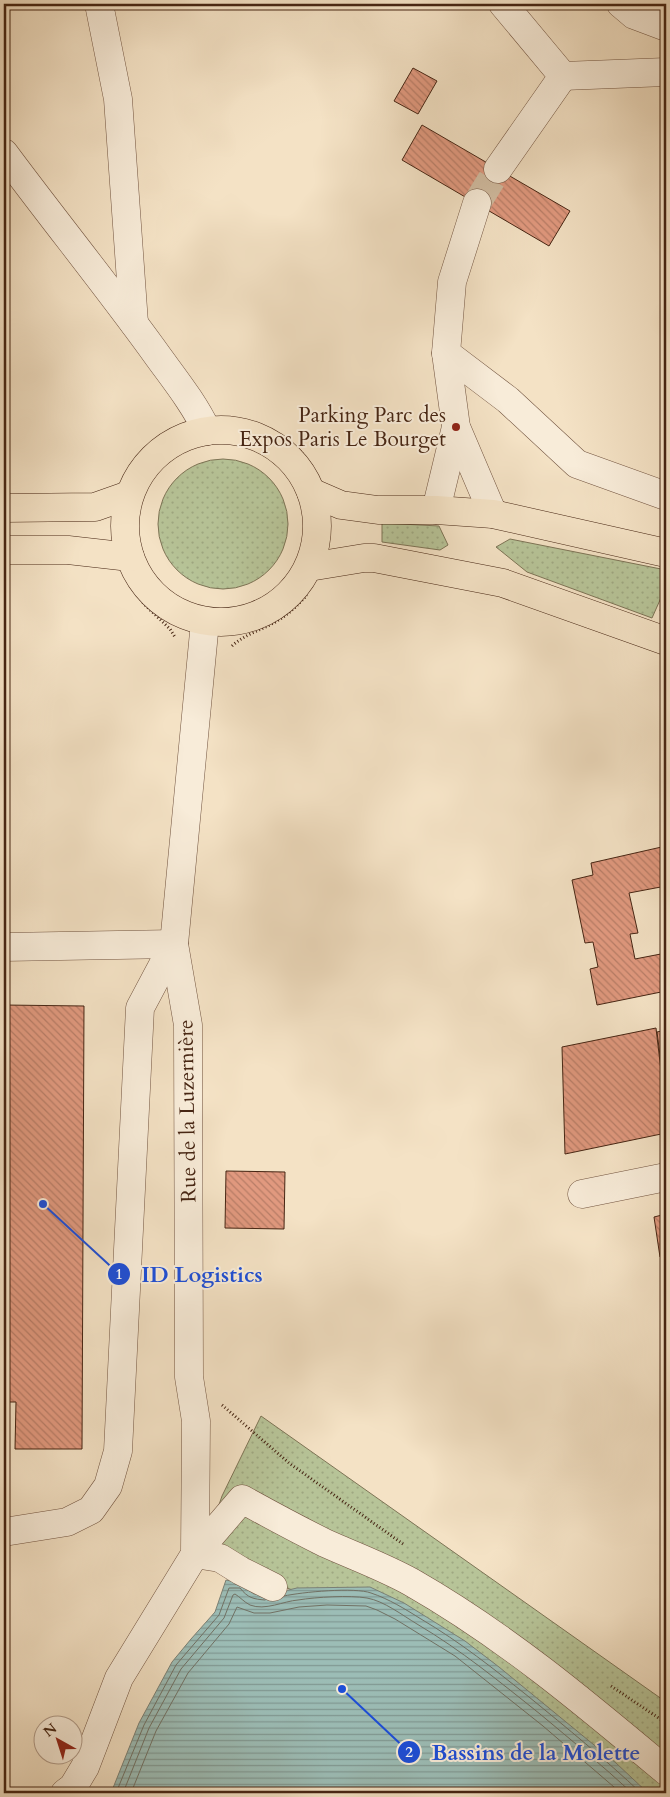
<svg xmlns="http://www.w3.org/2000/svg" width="670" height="1797" font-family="Cardo,serif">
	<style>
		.grass { fill: url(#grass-dots); stroke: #7e7456 }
		.water { fill: url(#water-rules); stroke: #7a8075 }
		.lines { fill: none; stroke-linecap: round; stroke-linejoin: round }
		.shore { stroke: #717164; stroke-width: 1 }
		.building { fill: url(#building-back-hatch); stroke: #462513 }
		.minor-tunnel { stroke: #d1bca1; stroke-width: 28; stroke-dasharray: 28 14; stroke-linecap: butt }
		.minor-casing { stroke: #725440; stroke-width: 29 }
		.major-casing { stroke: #462513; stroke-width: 29 }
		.path { stroke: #462513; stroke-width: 3; stroke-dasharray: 1 2.5; stroke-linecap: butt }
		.minor { stroke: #f8ecd9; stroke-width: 28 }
		.major { stroke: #f4e2c5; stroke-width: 28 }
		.poi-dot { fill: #8f2418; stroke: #f8ecd9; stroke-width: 2 }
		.labels { text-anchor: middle; stroke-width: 4; stroke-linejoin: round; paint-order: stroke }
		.poi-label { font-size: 21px; fill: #462513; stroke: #f8ecd9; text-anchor: end }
		.street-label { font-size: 21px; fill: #462513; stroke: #f8ecd9 }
		.leader { fill: none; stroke: #1d4ed8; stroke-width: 2 }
		.callout-dot { fill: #1d4ed8; stroke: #f8ecd9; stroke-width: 2 }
		.mark-label { font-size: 15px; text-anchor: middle; font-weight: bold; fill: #fff }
		.callout-label { font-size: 22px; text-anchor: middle; font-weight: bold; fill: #1d4ed8; stroke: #f8ecd9; stroke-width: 4; stroke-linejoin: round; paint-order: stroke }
	</style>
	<defs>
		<pattern id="grass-dots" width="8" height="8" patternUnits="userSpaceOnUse" patternTransform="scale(1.25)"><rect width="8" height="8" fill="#b7c498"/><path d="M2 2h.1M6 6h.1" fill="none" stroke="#9fa882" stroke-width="1.8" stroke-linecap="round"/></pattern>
		<pattern id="water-rules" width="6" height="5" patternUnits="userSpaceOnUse" patternTransform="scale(1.25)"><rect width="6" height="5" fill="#9cbdb6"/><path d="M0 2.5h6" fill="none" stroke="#819993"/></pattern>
		<pattern id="building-back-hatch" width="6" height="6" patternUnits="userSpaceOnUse" patternTransform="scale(1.25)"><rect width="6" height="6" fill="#e1997f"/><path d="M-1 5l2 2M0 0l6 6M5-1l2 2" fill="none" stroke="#b87d67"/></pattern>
	</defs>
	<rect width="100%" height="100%" fill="#f4e2c5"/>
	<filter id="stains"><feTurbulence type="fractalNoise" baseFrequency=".004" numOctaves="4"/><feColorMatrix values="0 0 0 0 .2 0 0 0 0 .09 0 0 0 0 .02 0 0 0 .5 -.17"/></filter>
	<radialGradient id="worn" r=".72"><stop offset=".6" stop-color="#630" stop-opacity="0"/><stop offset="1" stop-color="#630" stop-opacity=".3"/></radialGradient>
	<g class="grass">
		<circle cx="223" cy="524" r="65"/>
		<path d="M 382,523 L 439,526 L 448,545 L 440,550 L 382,542 Z"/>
		<path d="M 510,539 L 666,570 L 666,591 L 664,591 L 652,618 L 527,572 L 496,547 Z"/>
		<path d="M 261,1416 L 666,1702 L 666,1793 L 627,1793 L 298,1592 L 201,1557 L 222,1496 Z"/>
	</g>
	<path class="water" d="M 226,1580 L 244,1584 L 248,1590 L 254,1594 L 267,1595 L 297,1588 L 370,1587 L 404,1603 L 465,1641 L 499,1667 L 616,1763 L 648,1793 L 111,1793 L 139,1723 L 172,1662 L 191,1639 L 215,1612 Z"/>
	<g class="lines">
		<g class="shore">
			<path d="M 284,1596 C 302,1592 355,1587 371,1593 C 389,1599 405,1609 421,1619 C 460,1642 494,1669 529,1697 C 567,1728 605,1759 641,1793"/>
			<path d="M 116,1793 L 144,1725 L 176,1665 L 219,1615 L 229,1588 L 240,1588 C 248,1598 253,1599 265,1600"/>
			<path d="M 123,1793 L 149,1728 L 181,1669 L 224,1618 L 233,1595 L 235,1594 C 240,1597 244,1602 250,1605 C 265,1611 284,1601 298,1600 C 317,1597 349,1595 367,1598 C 384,1601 402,1615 417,1624 C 461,1650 500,1682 540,1714 C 571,1740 602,1765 632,1793"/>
			<path d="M 131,1793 L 156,1731 L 188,1673 L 229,1624 L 237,1607 L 254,1613 L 270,1613 L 299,1607 L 327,1605 L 366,1606 L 377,1610 L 395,1619 L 455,1656 L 543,1726 L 621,1793"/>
		</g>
	</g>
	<g class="building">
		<path d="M 413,68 L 437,81 L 418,114 L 394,101 Z"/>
		<path d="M 422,125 L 570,211 L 549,246 L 402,160 Z"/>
		<path d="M 666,846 L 666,886 L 629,893 L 638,933 L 630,934 L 635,959 L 666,953 L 666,991 L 597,1005 L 590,969 L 598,967 L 593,942 L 585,943 L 572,880 L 593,875 L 591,863 Z"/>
		<path d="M 4,1005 L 84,1006 L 82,1449 L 15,1449 L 16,1402 L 4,1402 Z"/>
		<path d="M 656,1028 L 666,1113 L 666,1133 L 565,1154 L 562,1047 Z"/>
		<path d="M 666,1030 L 666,1103 L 657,1032 Z"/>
		<path d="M 226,1171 L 285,1172 L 284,1229 L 225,1228 Z"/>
		<path d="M 666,1214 L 666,1256 L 660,1257 L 654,1217 Z"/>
	</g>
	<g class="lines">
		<path class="minor-tunnel" d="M 477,203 L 498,169"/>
		<g class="minor-casing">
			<g id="minor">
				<path d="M 99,4 L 118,99 L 134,323"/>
				<path d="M 621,4 L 634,15 L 666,27"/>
				<path d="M 563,76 L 666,72"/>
				<path d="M 4,153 C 53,219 104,282 152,348 C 171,375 193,401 207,431"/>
				<path d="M 498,169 L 563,76 L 503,4"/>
				<path d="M 477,203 L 452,282 L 446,353 L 508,400 L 577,464 L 666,496"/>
				<path d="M 446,353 L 456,427 L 493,514"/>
				<path d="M 436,510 L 456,427"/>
				<path d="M 4,947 L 174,944"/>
				<path d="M 582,1194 L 666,1177"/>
				<path d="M 4,1532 L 67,1522 L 91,1510 L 108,1486 L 118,1451 L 140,1008 L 174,944"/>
				<path d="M 195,1554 L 242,1499 C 269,1514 297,1529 325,1543 C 354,1556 384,1567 411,1582 C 504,1635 585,1703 666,1771"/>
				<path d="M 195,1554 L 220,1558 L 241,1571 L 273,1587"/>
				<path d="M 65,1793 L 73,1787 L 85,1767 L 119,1678 L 195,1554 L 196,1421 L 189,1377 L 188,1025 L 174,944 L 205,622"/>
			</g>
		</g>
		<g class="major-casing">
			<g id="major">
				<circle cx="221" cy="526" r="96"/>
				<path d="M 311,492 L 341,505 L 378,510 L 436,510 L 493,514 L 666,553"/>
				<path d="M 4,508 L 95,507 L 129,495"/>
				<path d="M 4,550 L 68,550 L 130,557"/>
				<path d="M 309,567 L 364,558 L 374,558 L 503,583 L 666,641"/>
			</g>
		</g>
		<g class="path">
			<path d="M 231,420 C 262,423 293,437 310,464"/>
			<path d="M 130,468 C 140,450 156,438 175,428"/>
			<path d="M 131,585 L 144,604 L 170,629 L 175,637"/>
			<path d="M 661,611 L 664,601 L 666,601"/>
			<path d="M 232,646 C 245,634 262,630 277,621 C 289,614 298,605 307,595"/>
			<path d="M 222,1405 L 289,1463 L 403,1544"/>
			<path d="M 611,1686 L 666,1723"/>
		</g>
		<use href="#minor" class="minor"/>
		<use href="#major" class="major"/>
	</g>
	<circle class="poi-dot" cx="456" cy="427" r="5"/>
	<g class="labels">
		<g class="poi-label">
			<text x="446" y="422">Parking Parc des<tspan x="446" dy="24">Expos Paris Le Bourget</tspan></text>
		</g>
		<g class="street-label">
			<text transform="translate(187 1111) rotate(-91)" y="7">Rue de la Luzernière</text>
		</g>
	</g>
	<path class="leader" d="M43 1204L119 1274M342 1689L409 1752"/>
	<g class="callout-dot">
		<circle cx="43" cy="1204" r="5"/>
		<circle cx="342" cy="1689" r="5"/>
		<circle cx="119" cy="1274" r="12"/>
		<circle cx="409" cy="1752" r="12"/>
	</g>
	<g class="mark-label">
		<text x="119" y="1279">1</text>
		<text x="409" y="1757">2</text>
	</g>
	<g class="callout-label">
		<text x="202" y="1282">ID Logistics</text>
		<text x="536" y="1760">Bassins de la Molette</text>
	</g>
	<rect width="670" height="1797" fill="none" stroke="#f4e2c5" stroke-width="20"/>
	<rect x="5" y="5" width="660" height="1787" fill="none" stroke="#462513" stroke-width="2.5"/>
	<rect x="10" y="10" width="650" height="1777" fill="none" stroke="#462513"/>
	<g transform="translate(58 1740) rotate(321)"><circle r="24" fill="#f8ecd9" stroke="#b19c8a"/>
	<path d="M0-4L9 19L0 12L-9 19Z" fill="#8f2418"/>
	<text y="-8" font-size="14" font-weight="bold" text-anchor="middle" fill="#462513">N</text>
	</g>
	<rect width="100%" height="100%" filter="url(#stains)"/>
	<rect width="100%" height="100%" fill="url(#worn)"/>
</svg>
